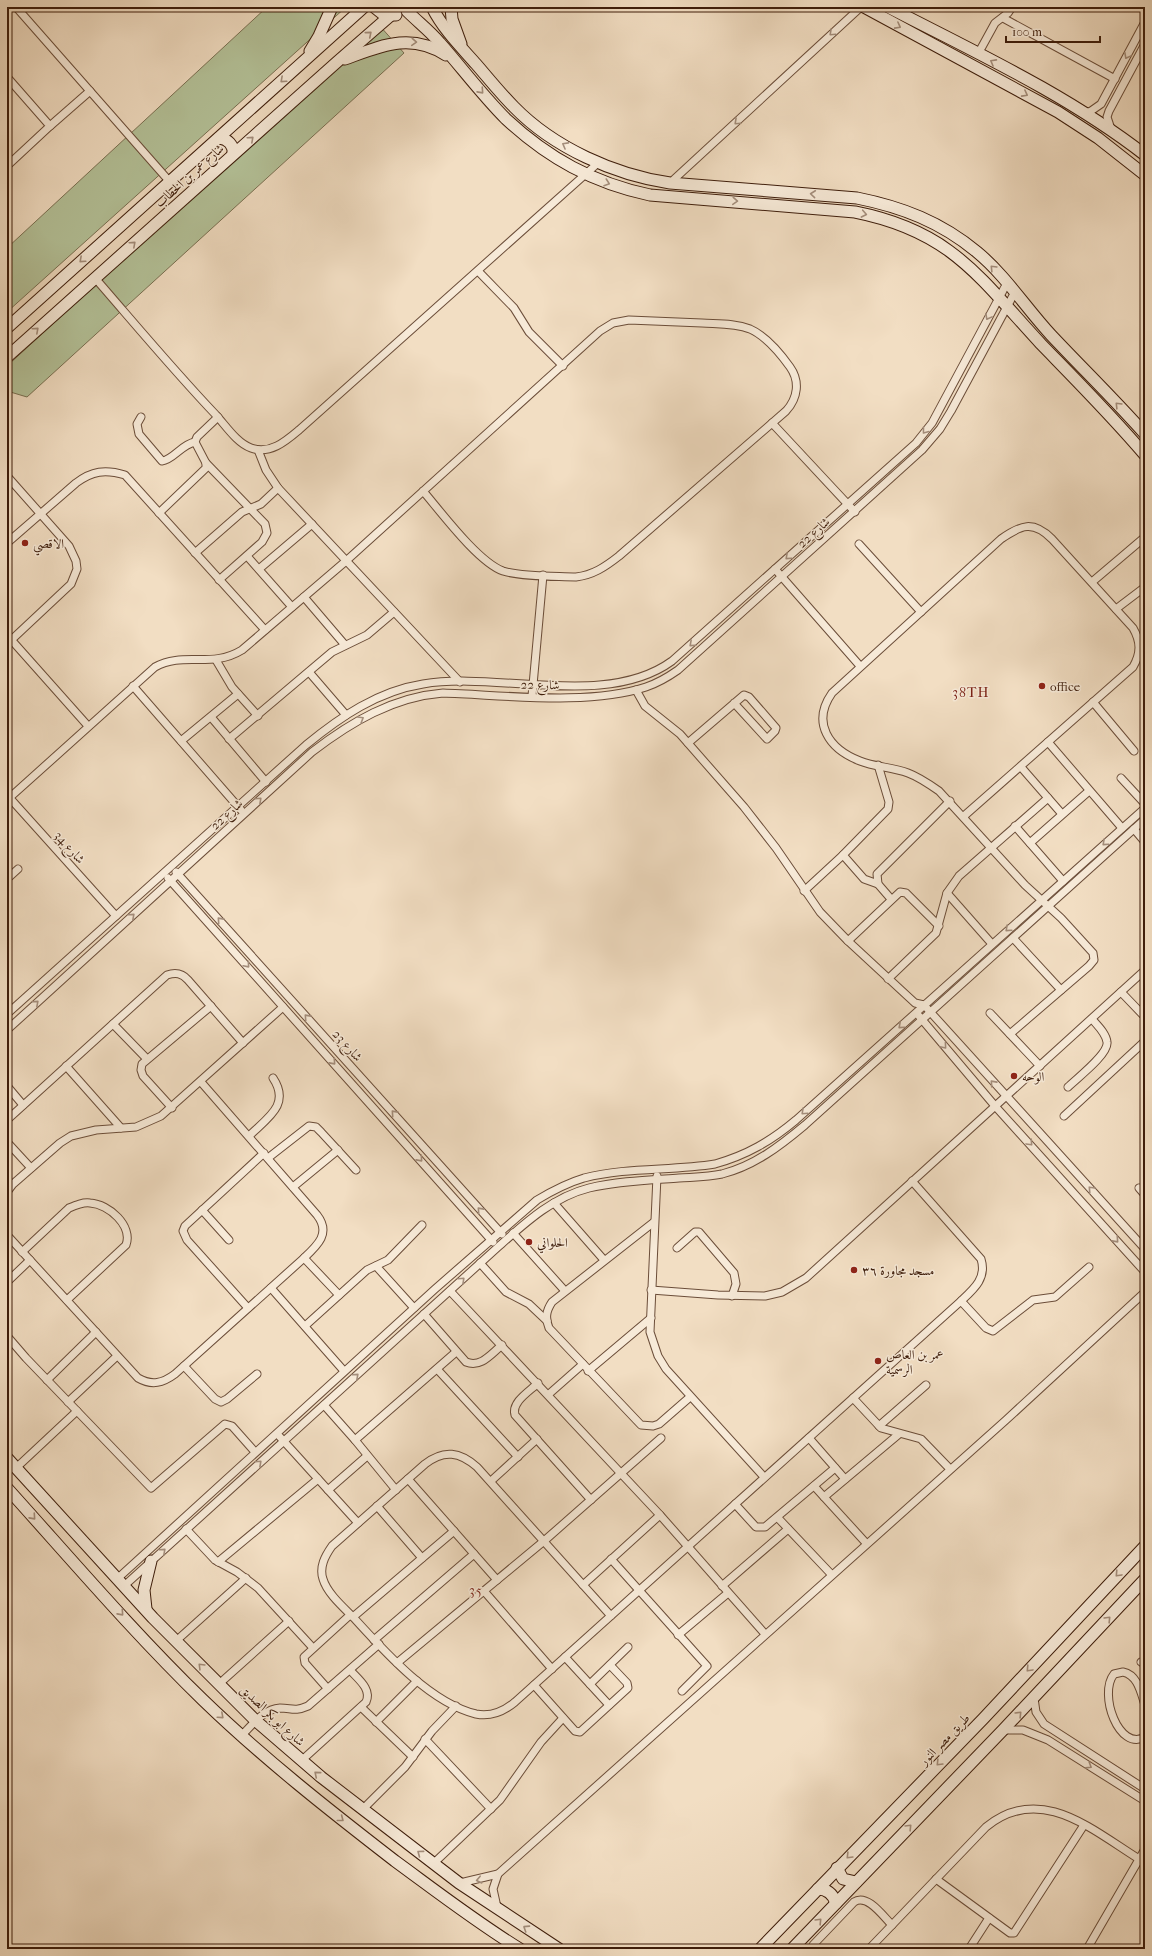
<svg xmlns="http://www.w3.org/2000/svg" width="1152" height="1956" font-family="'IM FELL French Canon',Amiri,serif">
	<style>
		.green { fill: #b4c299; stroke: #797052 }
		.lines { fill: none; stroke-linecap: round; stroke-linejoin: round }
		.street-casing { stroke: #6b4d39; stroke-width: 9 }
		.secondary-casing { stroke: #3e1d0b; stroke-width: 13 }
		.street { stroke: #f7ead8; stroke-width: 7 }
		.secondary { stroke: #f7ead8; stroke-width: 11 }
		.oneway { stroke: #a48e7c }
		.poi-dot { fill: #8f2418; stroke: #f7ead8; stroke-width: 1.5 }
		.labels { text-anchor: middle; stroke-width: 3; stroke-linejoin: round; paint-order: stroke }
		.street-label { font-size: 13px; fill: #3e1d0b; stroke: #f7ead8 }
		.poi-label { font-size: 13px; fill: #3e1d0b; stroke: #f7ead8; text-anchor: start }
		.neighbourhood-label { font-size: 14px; letter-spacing: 1px; fill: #7a1f14; stroke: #f7ead8 }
	</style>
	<rect width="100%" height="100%" fill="#f2dec3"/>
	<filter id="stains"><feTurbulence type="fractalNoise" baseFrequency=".005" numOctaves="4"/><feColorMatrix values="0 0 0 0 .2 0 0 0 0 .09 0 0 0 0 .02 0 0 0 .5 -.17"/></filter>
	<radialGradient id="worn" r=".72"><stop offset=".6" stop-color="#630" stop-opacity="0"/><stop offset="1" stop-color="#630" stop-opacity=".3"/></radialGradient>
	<g class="green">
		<path d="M 267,7 L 346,7 L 7,312 L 7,248 Z"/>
		<path d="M 379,25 L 404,53 L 27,397 L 7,391 L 7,366 Z"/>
	</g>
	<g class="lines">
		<g class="street-casing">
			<g id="street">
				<path d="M 16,7 L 170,182"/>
				<path d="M 1003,18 L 1115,79"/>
				<path d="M 978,54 L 995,23 L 1008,13 L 1012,7"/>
				<path d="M 7,77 L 50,126 L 7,166"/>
				<path d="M 1085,113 L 1091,111 L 1101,104 L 1145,22"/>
				<path d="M 50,126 L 90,91"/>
				<path d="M 1111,129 L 1107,117 L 1109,111 L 1145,44"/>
				<path d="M 670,183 L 861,7"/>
				<path d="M 478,271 L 514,308 L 529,332 L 563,366"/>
				<path d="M 95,278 C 135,324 174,371 216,415 C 226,426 237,443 251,448 C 270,455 286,441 299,430 L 598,163"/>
				<path d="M 141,417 L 137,424 L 139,434 L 162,461 C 173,460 182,444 195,442"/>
				<path d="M 772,423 L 855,512"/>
				<path d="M 258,450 L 266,470 L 278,488 L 460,682"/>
				<path d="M 206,463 L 265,524 L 267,533 L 262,542 L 219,580"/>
				<path d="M 7,476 L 69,546 L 76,561 L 77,569 L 71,584 L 7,644"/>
				<path d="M 159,513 L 206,468 L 206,463 L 195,442 L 197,437 L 218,417"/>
				<path d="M 7,543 L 76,483 C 92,471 105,469 125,475 L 265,630"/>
				<path d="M 859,544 L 921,612"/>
				<path d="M 195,553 L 242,512 L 261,504 L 278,488"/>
				<path d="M 247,556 L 292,607"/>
				<path d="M 259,569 L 312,524"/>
				<path d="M 775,569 L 860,666"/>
				<path d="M 1092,582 L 1145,537"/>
				<path d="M 304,597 L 345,645"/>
				<path d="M 1116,609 L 1145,587"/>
				<path d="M 7,635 L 88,726"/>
				<path d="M 216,660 L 232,687 L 258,716"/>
				<path d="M 309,672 L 346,715"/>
				<path d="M 133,686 L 241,810"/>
				<path d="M 636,690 L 645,706 L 680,734 L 744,807 L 776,848 L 820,912 L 848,941 L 915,1003 L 924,1005 L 1145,1249"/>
				<path d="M 532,696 L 543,575"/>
				<path d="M 1093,702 L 1134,751"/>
				<path d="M 211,717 L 266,782"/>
				<path d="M 229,739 L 332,652 L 367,635 L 394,612"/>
				<path d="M 181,741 L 238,694"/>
				<path d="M 1048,742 L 1122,828"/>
				<path d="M 688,743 L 744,695 L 749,697 L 776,728 L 775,731 L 767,739 L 734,703"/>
				<path d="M 1021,767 L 1062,814"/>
				<path d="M 1121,778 L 1145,804"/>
				<path d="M 8,796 L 116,916"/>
				<path d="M 7,800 L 155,667 C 184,651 211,669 242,650 L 346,561 L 600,331 L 613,323 L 629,320 C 653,321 677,322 702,323 C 718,324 735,323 750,329 C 766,336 780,353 790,367 C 800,381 798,398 786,411 L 619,556 C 605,567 593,575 576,577 C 555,576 522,577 503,571 C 478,562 441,512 423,491"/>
				<path d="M 964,816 L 1133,667 C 1141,653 1141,642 1133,628 L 1052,539 C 1033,520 1021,525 1001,539 L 832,693 C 811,723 829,749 860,761 C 875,767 892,767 908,773 C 919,777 929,784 939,791 L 1025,885 L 1061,918 L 1093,953 L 1094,960 L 1089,966 L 1010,1034"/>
				<path d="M 1015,826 L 1063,881"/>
				<path d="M 1134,829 L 1145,842"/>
				<path d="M 1030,843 L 1089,791"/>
				<path d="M 843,855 L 864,879 L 878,884"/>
				<path d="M 176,872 L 502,1234"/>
				<path d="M 168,878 L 493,1242"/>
				<path d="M 7,879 L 18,869"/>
				<path d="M 804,891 L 843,855 L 888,809 L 889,802 L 878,765"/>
				<path d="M 947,893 L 992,944"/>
				<path d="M 891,899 L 878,884 L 877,874 L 950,801"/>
				<path d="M 1013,938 L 1061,990"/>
				<path d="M 848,941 L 900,892 L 906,893 L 939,926"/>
				<path d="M 888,979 L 936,933 L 947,893 L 959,876 L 1048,798"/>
				<path d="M 1121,992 L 1145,1017"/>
				<path d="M 990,1013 L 1040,1066"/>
				<path d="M 7,1014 L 306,745 C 340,717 378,691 423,684 C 498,671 606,709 672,661 L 916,443 L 932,423 L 1007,283"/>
				<path d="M 919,1016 L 995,1106 L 1145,1272"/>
				<path d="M 113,1024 L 147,1059"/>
				<path d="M 7,1030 L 312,752 C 351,722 393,697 443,693 C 505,695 588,706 646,687 C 658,683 668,677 678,670 L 922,450 L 940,429 L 951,411 L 1015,292"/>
				<path d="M 66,1066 L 121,1128"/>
				<path d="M 7,1086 L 23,1105"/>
				<path d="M 1068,1087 C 1077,1078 1109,1054 1107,1042 C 1106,1033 1097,1025 1092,1019"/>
				<path d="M 172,1108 L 143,1076 L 141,1070 L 142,1064 L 211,1006"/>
				<path d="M 1064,1116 L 1145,1041"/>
				<path d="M 7,1120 L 167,975 C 176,972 182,973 188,980 L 243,1043"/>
				<path d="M 249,1136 C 267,1118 291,1105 273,1078"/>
				<path d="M 7,1142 L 31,1168"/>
				<path d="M 268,1158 L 309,1126 L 316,1127 L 321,1132 L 356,1170"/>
				<path d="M 657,1176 L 650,1332 L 658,1356 L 666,1369 L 764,1477"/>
				<path d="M 293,1187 L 338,1150"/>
				<path d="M 1139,1188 L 1145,1195"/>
				<path d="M 7,1192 L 13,1184 L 60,1143 L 71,1136 L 96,1130 L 136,1127 L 161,1116 L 283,1007"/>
				<path d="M 554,1203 L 604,1260"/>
				<path d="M 202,1210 L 229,1240"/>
				<path d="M 654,1222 L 552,1302 C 546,1311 545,1318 549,1328 L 641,1425 L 653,1426 L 659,1424 L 690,1397"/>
				<path d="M 513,1233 L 565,1291"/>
				<path d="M 7,1235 L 138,1378 C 152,1386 163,1383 175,1374 L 304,1258 C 318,1245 331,1233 317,1215 L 201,1082"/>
				<path d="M 677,1248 L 695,1232 L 699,1232 L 734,1273 L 736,1284 L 732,1296"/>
				<path d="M 22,1252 L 69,1208 C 76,1205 83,1202 90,1203 C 109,1204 133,1226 126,1245 L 67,1300"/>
				<path d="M 304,1258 L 339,1295"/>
				<path d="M 480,1263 L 506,1292 L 529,1304 L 547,1321"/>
				<path d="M 376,1266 L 414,1308"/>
				<path d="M 7,1282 L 30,1260"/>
				<path d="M 271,1288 L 344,1371"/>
				<path d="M 651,1290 L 718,1295 L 765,1296 L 782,1292 L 806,1278 L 1145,970"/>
				<path d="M 450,1291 L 660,1515 L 765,1634"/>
				<path d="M 961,1301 L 986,1328 L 993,1331 L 1033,1300 L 1055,1297 L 1089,1267"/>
				<path d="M 248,1308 L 187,1240 L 183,1231 L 185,1226 L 264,1153"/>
				<path d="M 424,1314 L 466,1362 C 481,1368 491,1354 502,1345"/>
				<path d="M 305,1326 L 367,1270 L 388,1260 L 422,1225"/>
				<path d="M 7,1336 L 26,1358 L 151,1488 L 225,1424 L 232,1426 L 255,1452"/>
				<path d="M 184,1366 L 215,1399 L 221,1402 L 227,1399 L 257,1374"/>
				<path d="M 437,1369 L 518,1457"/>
				<path d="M 588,1371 L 651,1318"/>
				<path d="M 47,1380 L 96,1332"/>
				<path d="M 538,1383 C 530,1391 511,1402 515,1415 L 591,1500"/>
				<path d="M 549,1394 L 583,1364"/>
				<path d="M 853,1398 L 881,1428 L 921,1439 L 950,1469"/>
				<path d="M 68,1402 L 117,1356"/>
				<path d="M 324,1405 L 355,1440 L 396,1490"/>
				<path d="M 879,1426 L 926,1385"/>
				<path d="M 280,1437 L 358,1523"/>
				<path d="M 809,1438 L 845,1479"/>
				<path d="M 355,1440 L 456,1352"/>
				<path d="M 16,1468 L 77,1411"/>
				<path d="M 408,1479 L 497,1580"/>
				<path d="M 491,1481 L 537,1439"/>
				<path d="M 814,1486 L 866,1543"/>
				<path d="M 328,1490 L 367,1456"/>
				<path d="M 824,1497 L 899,1434"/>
				<path d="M 735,1504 L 756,1527 L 765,1527 L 835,1468"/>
				<path d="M 377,1506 L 422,1558"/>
				<path d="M 778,1518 L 831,1574"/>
				<path d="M 186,1529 L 215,1560 L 237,1572 L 258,1588 L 313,1648"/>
				<path d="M 611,1559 L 707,1666 L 682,1691"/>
				<path d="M 218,1562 L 318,1479"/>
				<path d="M 117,1579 L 435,1289 L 537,1200 C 552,1191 567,1183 584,1178 C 627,1167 672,1171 715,1164 C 747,1155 771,1141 796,1120 L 1145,808"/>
				<path d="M 583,1585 L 660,1515"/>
				<path d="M 124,1586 L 498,1247 C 525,1223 553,1197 589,1188 C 618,1181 650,1180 679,1178 C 694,1177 708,1177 722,1174 C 754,1166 780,1146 805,1125 L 1145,819"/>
				<path d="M 722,1586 L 788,1529"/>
				<path d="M 484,1591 L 552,1669"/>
				<path d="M 611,1616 L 477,1467 C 460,1452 444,1449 425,1464 L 332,1546 C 325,1556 319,1567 323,1579 C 327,1593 343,1607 353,1617 C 384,1651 430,1703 476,1714 C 491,1717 503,1712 515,1702 L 961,1301 C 974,1289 987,1278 981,1259 L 912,1181"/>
				<path d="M 353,1617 L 454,1531"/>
				<path d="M 678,1635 L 728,1593"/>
				<path d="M 374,1640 L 474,1554"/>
				<path d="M 176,1641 L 246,1578"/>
				<path d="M 565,1657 L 609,1705"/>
				<path d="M 1141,1662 L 1145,1665"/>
				<path d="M 397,1663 L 544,1541 L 661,1438"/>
				<path d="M 219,1684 L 289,1621"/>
				<path d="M 590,1684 L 628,1647"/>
				<path d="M 534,1685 L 575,1731 L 580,1732 L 628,1688 L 627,1683 L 610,1665"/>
				<path d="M 328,1689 L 305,1663 L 304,1657 L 350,1615"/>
				<path d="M 1034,1698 L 1036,1712 L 1044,1724 L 1145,1789"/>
				<path d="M 1145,1705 C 1141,1693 1138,1675 1123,1672 L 1114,1674 C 1098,1694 1119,1752 1145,1737"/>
				<path d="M 361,1707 L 413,1757"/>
				<path d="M 376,1722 L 417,1681"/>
				<path d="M 1003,1730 L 1023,1730 L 1048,1740 L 1145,1801"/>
				<path d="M 242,1735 C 253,1724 264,1709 280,1708 C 292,1708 294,1712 308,1706 L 379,1644"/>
				<path d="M 425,1739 L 491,1809"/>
				<path d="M 301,1761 L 366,1702 C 372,1689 358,1679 350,1670"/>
				<path d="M 362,1810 L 405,1767 L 432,1731 L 456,1706"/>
				<path d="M 434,1863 L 500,1800 L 541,1742 L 563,1718"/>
				<path d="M 936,1879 L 1010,1933 L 1014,1933 L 1084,1825"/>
				<path d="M 460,1883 L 498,1874 L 1006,1420 L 1145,1292"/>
				<path d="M 497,1907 L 493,1889 L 498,1874"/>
				<path d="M 813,1945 L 854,1902 C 867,1893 883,1916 892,1925"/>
				<path d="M 869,1949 L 986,1827 C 1040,1783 1091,1829 1139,1859"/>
				<path d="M 969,1949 L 989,1918"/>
				<path d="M 1087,1949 L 1145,1849"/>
			</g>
		</g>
		<g class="secondary-casing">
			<g id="secondary">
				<path d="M 374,7 L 384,15 L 396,15"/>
				<path d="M 432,7 C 443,29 460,46 476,64 C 489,79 501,94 514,107 C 554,148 615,175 670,183 L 857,198 C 902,207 941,222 977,252 C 1005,275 1026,308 1051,335 C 1082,368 1115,400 1145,434"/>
				<path d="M 451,7 L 452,19 L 461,44"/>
				<path d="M 864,7 L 1058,112 L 1098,138 L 1145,175"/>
				<path d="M 888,7 C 975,52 1068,95 1145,155"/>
				<path d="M 407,11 C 418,22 430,31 440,43 C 462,68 482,95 506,119 C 548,158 593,183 650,195 L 855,212 C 951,231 979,277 1041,344 C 1076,380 1112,416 1145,455"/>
				<path d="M 310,51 L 319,36 L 332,7"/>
				<path d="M 345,59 C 381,46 410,32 446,55"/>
				<path d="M 219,138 C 228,139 234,145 233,154"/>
				<path d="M 7,328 L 364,7"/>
				<path d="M 7,357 L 337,62 L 391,15"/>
				<path d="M 7,1458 L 153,1618 L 256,1721 L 321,1777 L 459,1883 L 559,1949"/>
				<path d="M 7,1488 C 71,1559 134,1633 203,1700 C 263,1758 329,1810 395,1861 C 436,1891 476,1922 520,1949"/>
				<path d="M 146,1609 L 144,1590 L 151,1561"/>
				<path d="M 837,1868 L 843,1879 L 856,1882"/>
				<path d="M 818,1889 C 827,1889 833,1894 836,1903"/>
				<path d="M 760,1949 L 983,1719 L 1145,1546"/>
				<path d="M 792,1949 L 1003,1730 L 1145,1579"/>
			</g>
		</g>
		<use href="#street" class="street"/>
		<use href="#secondary" class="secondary"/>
	</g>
	<defs><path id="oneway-chevron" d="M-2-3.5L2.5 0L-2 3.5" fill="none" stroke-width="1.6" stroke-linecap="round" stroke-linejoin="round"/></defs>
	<g class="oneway">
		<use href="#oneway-chevron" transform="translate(898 26) rotate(28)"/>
		<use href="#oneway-chevron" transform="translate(832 33) rotate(137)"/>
		<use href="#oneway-chevron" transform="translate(369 34) rotate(-40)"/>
		<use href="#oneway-chevron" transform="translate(414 42) rotate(4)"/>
		<use href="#oneway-chevron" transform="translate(1127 56) rotate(118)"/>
		<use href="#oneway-chevron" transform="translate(993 62) rotate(-151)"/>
		<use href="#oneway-chevron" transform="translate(283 80) rotate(138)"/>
		<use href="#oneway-chevron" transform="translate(481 91) rotate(48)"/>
		<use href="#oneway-chevron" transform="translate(1025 94) rotate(28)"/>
		<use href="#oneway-chevron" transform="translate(737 122) rotate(137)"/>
		<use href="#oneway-chevron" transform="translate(251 139) rotate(-42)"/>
		<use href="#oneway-chevron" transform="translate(565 145) rotate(-151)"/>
		<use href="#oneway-chevron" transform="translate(607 183) rotate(19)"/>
		<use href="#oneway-chevron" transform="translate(813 194) rotate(-174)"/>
		<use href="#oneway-chevron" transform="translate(735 201) rotate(4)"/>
		<use href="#oneway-chevron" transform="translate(864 214) rotate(11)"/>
		<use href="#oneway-chevron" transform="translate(133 244) rotate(-42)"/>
		<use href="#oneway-chevron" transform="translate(82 260) rotate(138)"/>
		<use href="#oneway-chevron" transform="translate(993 268) rotate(-134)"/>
		<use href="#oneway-chevron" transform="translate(988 317) rotate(118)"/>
		<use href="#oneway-chevron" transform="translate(36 330) rotate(-42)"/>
		<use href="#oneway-chevron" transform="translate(1118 405) rotate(-134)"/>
		<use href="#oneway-chevron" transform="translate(925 431) rotate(128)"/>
		<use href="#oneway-chevron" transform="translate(788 557) rotate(138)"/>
		<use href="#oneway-chevron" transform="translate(692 644) rotate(138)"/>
		<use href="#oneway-chevron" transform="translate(361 719) rotate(-31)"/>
		<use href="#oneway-chevron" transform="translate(259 800) rotate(-43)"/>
		<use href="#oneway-chevron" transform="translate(1105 843) rotate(138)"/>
		<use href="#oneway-chevron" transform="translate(132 916) rotate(-42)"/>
		<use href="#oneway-chevron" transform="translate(220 920) rotate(-132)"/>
		<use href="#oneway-chevron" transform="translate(1008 929) rotate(138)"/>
		<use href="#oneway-chevron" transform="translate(247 965) rotate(49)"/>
		<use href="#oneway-chevron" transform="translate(36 1003) rotate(-42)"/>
		<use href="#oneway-chevron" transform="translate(307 1017) rotate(-132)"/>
		<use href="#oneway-chevron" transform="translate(901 1026) rotate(138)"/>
		<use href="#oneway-chevron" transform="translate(944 1046) rotate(50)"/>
		<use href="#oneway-chevron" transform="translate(333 1062) rotate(48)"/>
		<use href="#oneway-chevron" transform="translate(993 1083) rotate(-132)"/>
		<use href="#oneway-chevron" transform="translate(804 1112) rotate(137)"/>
		<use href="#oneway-chevron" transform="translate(394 1113) rotate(-132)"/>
		<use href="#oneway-chevron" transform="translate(1030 1143) rotate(47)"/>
		<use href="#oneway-chevron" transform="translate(420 1159) rotate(48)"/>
		<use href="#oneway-chevron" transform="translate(1091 1189) rotate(-133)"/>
		<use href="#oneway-chevron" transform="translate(480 1210) rotate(-132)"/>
		<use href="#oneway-chevron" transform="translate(1116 1240) rotate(48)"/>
		<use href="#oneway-chevron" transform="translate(462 1280) rotate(-43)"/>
		<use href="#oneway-chevron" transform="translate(356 1376) rotate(-42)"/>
		<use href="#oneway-chevron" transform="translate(259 1463) rotate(-43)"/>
		<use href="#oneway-chevron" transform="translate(33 1517) rotate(48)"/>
		<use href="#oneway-chevron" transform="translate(163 1551) rotate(-42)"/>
		<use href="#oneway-chevron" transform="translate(1118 1574) rotate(133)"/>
		<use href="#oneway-chevron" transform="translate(121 1613) rotate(48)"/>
		<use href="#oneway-chevron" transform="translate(1108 1619) rotate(-46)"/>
		<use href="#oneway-chevron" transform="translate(201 1666) rotate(-135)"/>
		<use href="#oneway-chevron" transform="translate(1029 1669) rotate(133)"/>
		<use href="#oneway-chevron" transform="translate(1019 1714) rotate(-46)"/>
		<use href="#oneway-chevron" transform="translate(221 1716) rotate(42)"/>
		<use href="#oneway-chevron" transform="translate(939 1763) rotate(134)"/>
		<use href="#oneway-chevron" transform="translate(1089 1766) rotate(32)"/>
		<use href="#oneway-chevron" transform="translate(317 1774) rotate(-140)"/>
		<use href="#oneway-chevron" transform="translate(341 1819) rotate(38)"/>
		<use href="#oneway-chevron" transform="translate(909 1827) rotate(-46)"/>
		<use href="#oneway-chevron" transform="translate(420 1853) rotate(-143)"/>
		<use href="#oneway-chevron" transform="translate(849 1856) rotate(134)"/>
		<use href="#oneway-chevron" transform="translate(479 1880) rotate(167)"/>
		<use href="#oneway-chevron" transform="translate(819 1921) rotate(-46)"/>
		<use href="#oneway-chevron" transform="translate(526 1928) rotate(-147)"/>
	</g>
	<g class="poi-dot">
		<circle cx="25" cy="543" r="4"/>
		<circle cx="1042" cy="686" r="4"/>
		<circle cx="1014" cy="1076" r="4"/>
		<circle cx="529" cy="1242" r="4"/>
		<circle cx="854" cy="1270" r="4"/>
		<circle cx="878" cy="1361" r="4"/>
	</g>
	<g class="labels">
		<g class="street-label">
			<text transform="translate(189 175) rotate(-42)" y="5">شارع عمر بن الخطاب</text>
			<text transform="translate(813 532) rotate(-42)" y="5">شارع 22</text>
			<text transform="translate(540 684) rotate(1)" y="5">شارع 22</text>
			<text transform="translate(226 814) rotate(-43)" y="5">شارع 22</text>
			<text transform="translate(70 847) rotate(48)" y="5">شارع 34</text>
			<text transform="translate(348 1045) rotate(48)" y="5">شارع 23</text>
			<text transform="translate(273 1715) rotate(43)" y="5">شارع ابو بكر الصديق</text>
			<text transform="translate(944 1739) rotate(-46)" y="5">طريق مصر النور</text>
		</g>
		<g class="poi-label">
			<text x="33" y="548">الاقصي</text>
			<text x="1050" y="691">office</text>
			<text x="1022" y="1081">الوحه</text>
			<text x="537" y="1247">الحلواني</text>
			<text x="862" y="1275">مسجد مجاورة ٣٦</text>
			<text x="886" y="1359">عمر بن العاص<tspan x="886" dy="15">الرسمية</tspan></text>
		</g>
		<g class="neighbourhood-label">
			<text x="971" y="697">38TH</text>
			<text x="476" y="1595">35</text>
		</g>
	</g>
	<rect width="1152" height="1956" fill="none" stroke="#f2dec3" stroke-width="24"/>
	<rect x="8" y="8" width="1136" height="1940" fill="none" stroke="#3e1d0b" stroke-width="2"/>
	<rect x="12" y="12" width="1128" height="1932" fill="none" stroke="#3e1d0b"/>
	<path d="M1006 36v6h94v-6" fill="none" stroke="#3e1d0b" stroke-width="2"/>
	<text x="1012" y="36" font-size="12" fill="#3e1d0b" stroke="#f7ead8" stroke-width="3" paint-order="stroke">100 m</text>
	<rect width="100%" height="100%" filter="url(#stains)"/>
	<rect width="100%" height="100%" fill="url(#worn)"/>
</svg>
